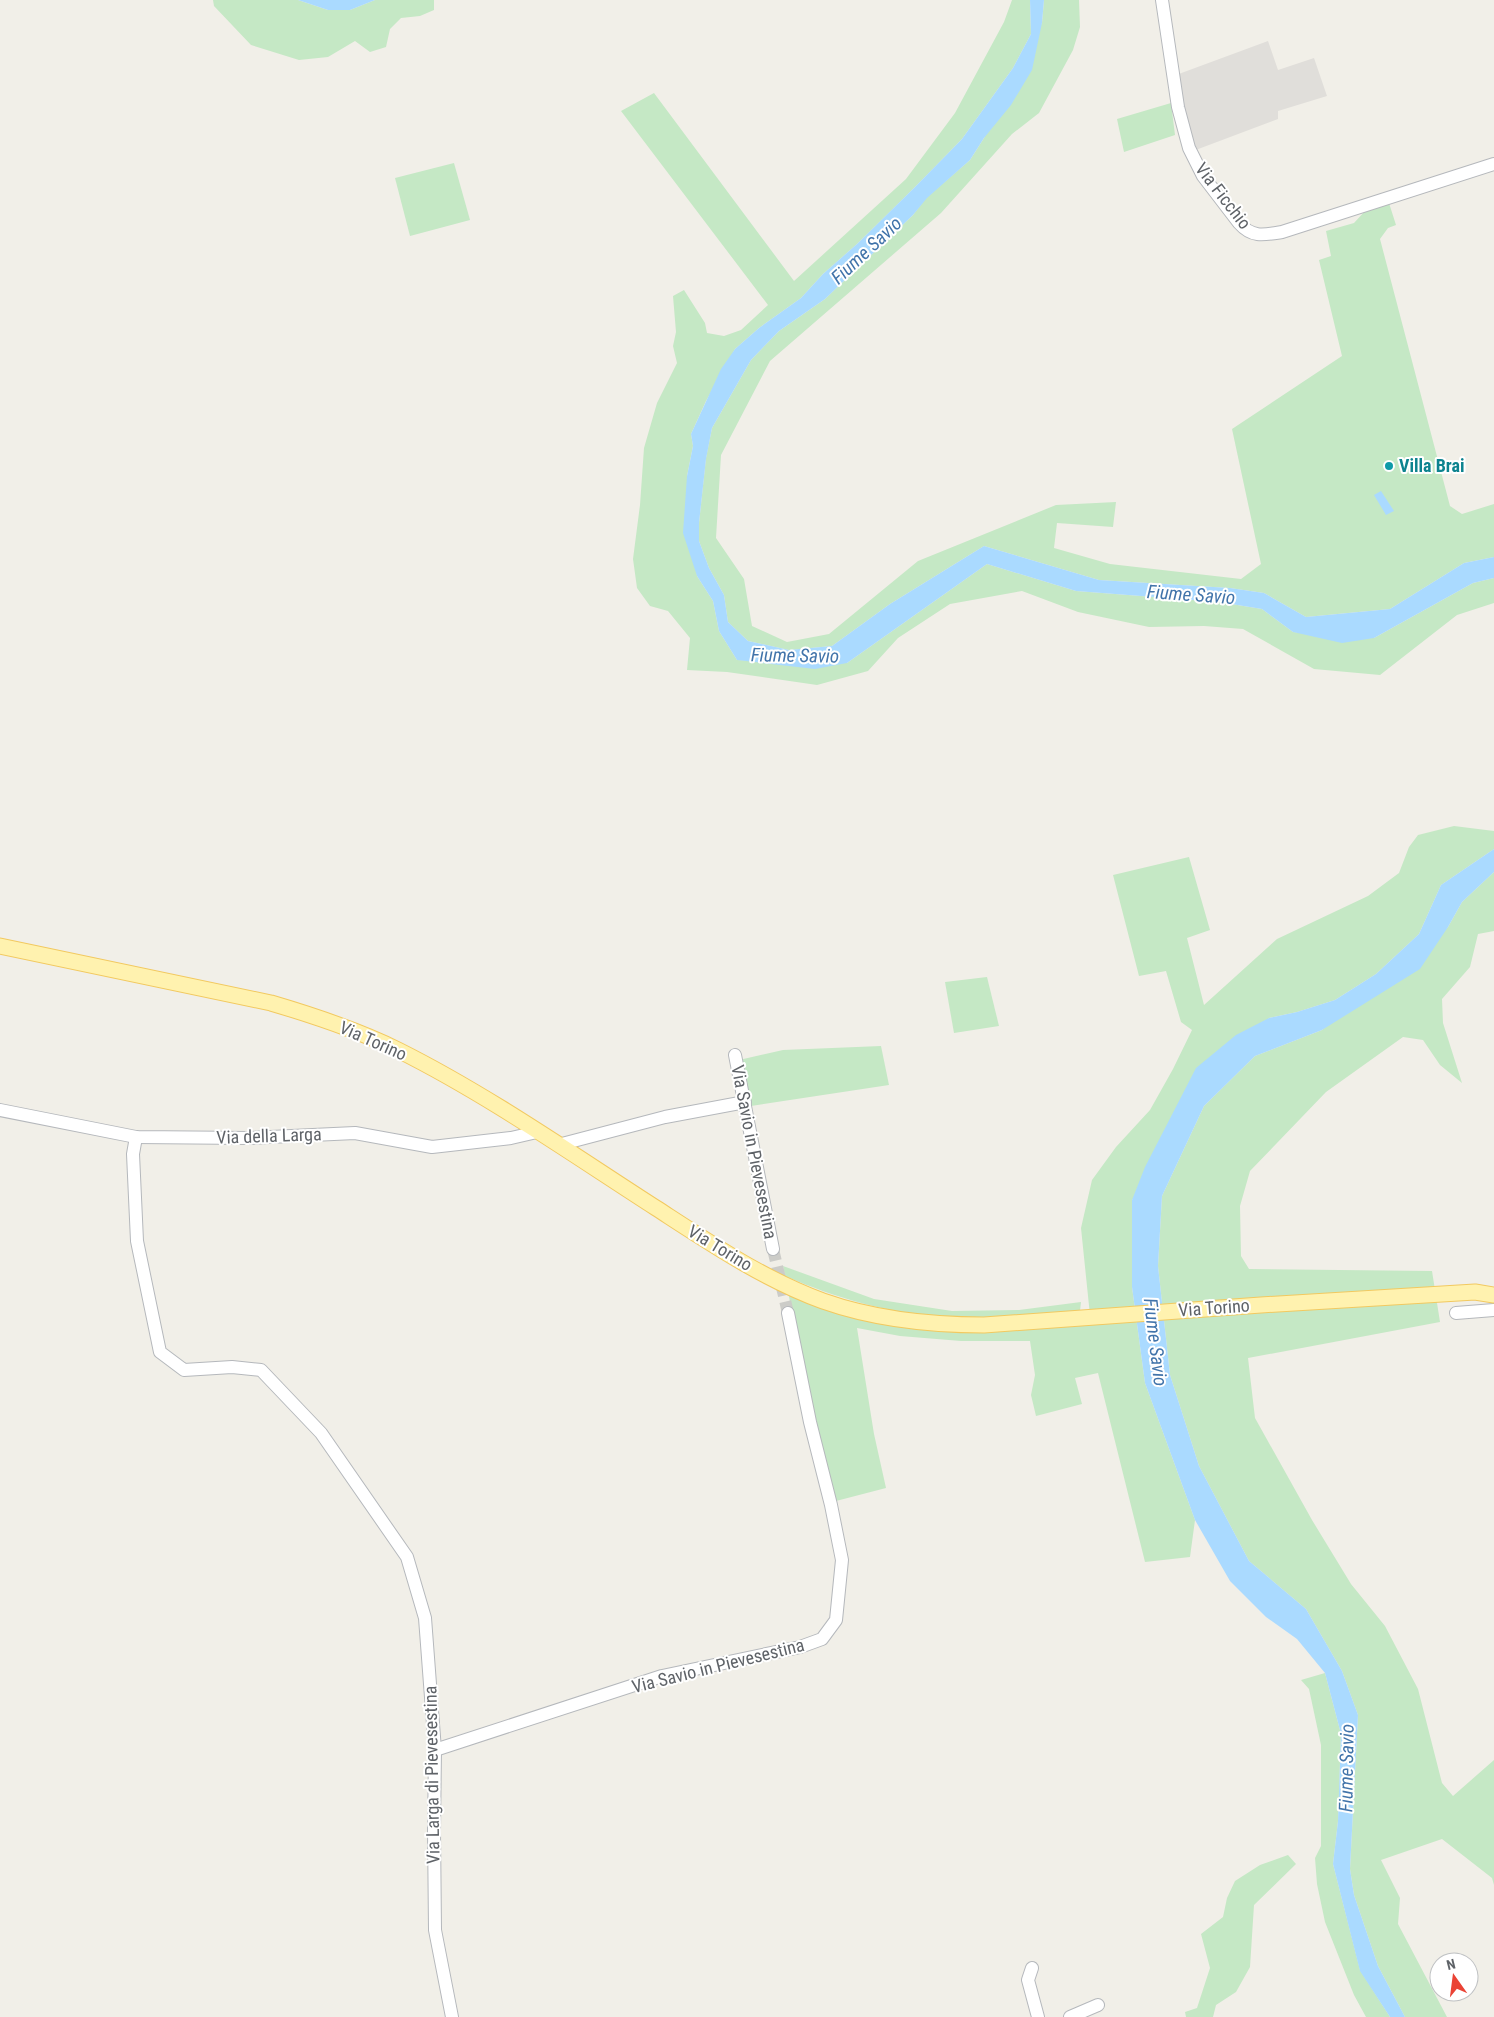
<svg xmlns="http://www.w3.org/2000/svg" width="1494" height="2017" font-family="'Roboto Condensed',sans-serif">
	<style>
		.industrial { fill: #e0deda }
		.green { fill: #c5e8c5 }
		.water { fill: #aadaff }
		.lines { fill: none; stroke-linecap: round; stroke-linejoin: round }
		.minor-tunnel { stroke: #ccccc8; stroke-width: 12; stroke-dasharray: 12 6; stroke-linecap: butt }
		.minor-casing { stroke: #b5b8bc; stroke-width: 14 }
		.major-casing { stroke: #f2c960; stroke-width: 17 }
		.minor { stroke: #fff; stroke-width: 12 }
		.major { stroke: #fff2af; stroke-width: 15 }
		.culture-dot { fill: #0f9aa8; stroke: #fff; stroke-width: 2 }
		.labels { text-anchor: middle; stroke-width: 4; stroke-linejoin: round; paint-order: stroke }
		.street-label { font-size: 18px; fill: #5f6368; stroke: #fff }
		.culture-label { font-size: 18px; font-weight: bold; fill: #0d838f; stroke: #fff; text-anchor: start }
		.water-label { font-size: 19px; font-style: italic; fill: #4174aa; stroke: #fff }
	</style>
	<rect width="100%" height="100%" fill="#f1efe8"/>
	<path class="industrial" d="M 1268,41 L 1278,70 L 1314,58 L 1327,96 L 1278,111 L 1278,119 L 1193,151 L 1176,75 Z"/>
	<g class="green">
		<path d="M 213,0 L 298,0 L 328,10 L 350,10 L 375,0 L 434,0 L 434,10 L 420,16 L 401,18 L 390,29 L 386,47 L 370,52 L 355,41 L 328,57 L 299,60 L 251,45 L 214,6 Z"/>
		<path d="M 1012,0 L 1030,0 L 1031,34 L 1013,68 L 962,139 L 915,187 L 857,244 L 823,274 L 801,298 L 759,328 L 735,349 L 706,401 L 691,434 L 693,446 L 687,476 L 697,576 L 713,601 L 719,631 L 737,660 L 847,663 L 987,564 L 1076,591 L 1219,602 L 1262,609 L 1293,632 L 1374,638 L 1473,583 L 1494,578 L 1494,603 L 1457,615 L 1380,675 L 1314,669 L 1243,629 L 1204,626 L 1149,627 L 1078,612 L 1022,591 L 950,604 L 898,638 L 868,671 L 817,685 L 727,672 L 687,670 L 690,638 L 668,611 L 650,606 L 637,588 L 633,559 L 640,505 L 644,448 L 657,403 L 677,363 L 673,346 L 676,332 L 673,296 L 684,290 L 705,323 L 707,333 L 724,336 L 741,330 L 768,305 L 621,111 L 654,93 L 794,281 L 906,179 L 955,113 L 1004,22 Z"/>
		<path d="M 1044,0 L 1079,0 L 1080,27 L 1073,50 L 1039,113 L 1012,134 L 941,213 L 770,361 L 721,455 L 716,538 L 744,579 L 752,626 L 787,642 L 829,634 L 918,561 L 1056,505 L 1116,502 L 1113,527 L 1057,523 L 1054,548 L 1110,564 L 1241,579 L 1261,564 L 1232,429 L 1342,356 L 1319,260 L 1331,256 L 1326,231 L 1354,223 L 1365,211 L 1389,203 L 1396,225 L 1388,228 L 1380,239 L 1450,506 L 1462,514 L 1494,504 L 1494,557 L 1464,563 L 1390,609 L 1306,617 L 1264,593 L 1230,588 L 1099,580 L 984,546 L 890,604 L 832,646 L 789,650 L 748,641 L 728,622 L 724,595 L 709,568 L 699,541 L 699,523 L 706,458 L 712,428 L 751,360 L 779,331 L 825,299 L 913,215 L 926,198 L 970,160 L 984,138 L 1042,23 Z"/>
		<path d="M 1171,103 L 1175,135 L 1124,152 L 1117,119 Z"/>
		<path d="M 454,163 L 470,220 L 410,236 L 395,178 Z"/>
		<path d="M 1454,826 L 1494,831 L 1494,849 L 1441,885 L 1419,934 L 1376,974 L 1335,1000 L 1297,1012 L 1269,1018 L 1132,1200 L 1132,1287 L 1145,1383 L 1195,1520 L 1190,1557 L 1145,1562 L 1098,1373 L 1075,1378 L 1082,1404 L 1036,1416 L 1031,1395 L 1035,1375 L 1030,1341 L 961,1341 L 900,1336 L 857,1328 L 874,1434 L 886,1488 L 836,1501 L 809,1395 L 788,1292 L 968,1332 L 1091,1325 L 1081,1228 L 1092,1180 L 1116,1147 L 1150,1110 L 1173,1069 L 1192,1030 L 1181,1022 L 1166,971 L 1139,976 L 1113,875 L 1189,857 L 1210,930 L 1187,938 L 1204,1005 L 1277,939 L 1368,896 L 1399,873 L 1409,847 L 1418,835 Z"/>
		<path d="M 1494,872 L 1494,931 L 1478,934 L 1470,967 L 1442,999 L 1443,1023 L 1462,1083 L 1440,1065 L 1423,1040 L 1403,1037 L 1326,1092 L 1250,1171 L 1240,1206 L 1241,1256 L 1249,1269 L 1432,1271 L 1440,1322 L 1248,1358 L 1255,1418 L 1312,1520 L 1351,1584 L 1385,1626 L 1418,1689 L 1442,1783 L 1453,1796 L 1494,1760 L 1494,1885 L 1492,1878 L 1442,1839 L 1381,1860 L 1400,1898 L 1398,1924 L 1447,2017 L 1405,2017 L 1378,1966 L 1354,1895 L 1350,1869 L 1358,1715 L 1342,1671 L 1306,1609 L 1249,1561 L 1199,1466 L 1170,1375 L 1158,1266 L 1162,1196 L 1204,1106 L 1255,1056 L 1322,1030 L 1448,927 L 1462,902 Z"/>
		<path d="M 987,977 L 999,1026 L 954,1033 L 945,982 Z"/>
		<path d="M 881,1046 L 889,1085 L 751,1106 L 739,1060 L 783,1050 Z"/>
		<path d="M 783,1266 L 874,1299 L 952,1311 L 1019,1310 L 1081,1302 L 1080,1311 C 1035,1315 988,1321 943,1317 C 887,1313 836,1298 785,1276 Z"/>
		<path d="M 1325,1673 L 1341,1734 L 1338,1821 L 1333,1864 L 1360,1970 L 1390,2017 L 1366,2017 L 1354,1995 L 1325,1922 L 1317,1884 L 1315,1858 L 1321,1846 L 1321,1745 L 1309,1689 L 1301,1680 Z"/>
		<path d="M 1288,1855 L 1296,1864 L 1254,1905 L 1250,1967 L 1236,1992 L 1216,2005 L 1213,2017 L 1186,2017 L 1185,2012 L 1197,2008 L 1210,1968 L 1201,1934 L 1223,1917 L 1227,1898 L 1235,1881 L 1260,1865 Z"/>
	</g>
	<g class="water">
		<path d="M 298,0 L 375,0 L 350,10 L 328,10 Z"/>
		<path d="M 1030,0 L 1044,0 L 1042,23 L 1032,70 L 1011,105 L 984,138 L 970,160 L 927,198 L 913,215 L 825,299 L 779,331 L 751,360 L 712,428 L 706,459 L 699,523 L 699,541 L 709,568 L 724,595 L 728,622 L 748,641 L 789,650 L 832,646 L 890,604 L 984,546 L 1099,580 L 1230,588 L 1264,593 L 1306,617 L 1390,609 L 1464,563 L 1494,557 L 1494,578 L 1473,583 L 1374,638 L 1342,643 L 1293,632 L 1262,609 L 1219,602 L 1076,591 L 987,564 L 847,663 L 815,669 L 737,660 L 719,631 L 713,601 L 697,576 L 683,533 L 687,476 L 693,446 L 691,434 L 721,369 L 735,349 L 759,328 L 801,298 L 823,274 L 857,244 L 915,187 L 962,139 L 1013,68 L 1031,34 Z"/>
		<path d="M 1381,491 L 1394,511 L 1386,515 L 1374,495 Z"/>
		<path d="M 1494,849 L 1494,872 L 1462,902 L 1448,927 L 1420,969 L 1322,1030 L 1255,1056 L 1204,1106 L 1162,1196 L 1158,1266 L 1170,1375 L 1199,1466 L 1249,1561 L 1306,1609 L 1342,1671 L 1358,1715 L 1350,1869 L 1354,1895 L 1378,1966 L 1405,2017 L 1390,2017 L 1360,1971 L 1333,1864 L 1338,1821 L 1341,1734 L 1325,1673 L 1297,1639 L 1266,1617 L 1230,1581 L 1195,1520 L 1145,1383 L 1132,1287 L 1132,1200 L 1145,1167 L 1196,1068 L 1236,1035 L 1269,1018 L 1297,1012 L 1335,1000 L 1376,974 L 1419,934 L 1441,885 Z"/>
	</g>
	<g class="lines">
		<path class="minor-tunnel" d="M 773,1249 L 788,1313"/>
		<g class="minor-casing">
			<g id="minor">
				<path d="M 1162,0 L 1178,107 L 1189,148 L 1203,176 L 1239,223 C 1252,238 1264,235 1282,232 L 1494,164"/>
				<path d="M 735,1055 L 773,1249"/>
				<path d="M 0,1110 L 136,1137 L 249,1138 L 355,1133 L 432,1147 L 511,1138 L 537,1132"/>
				<path d="M 136,1137 L 133,1154 L 137,1241 L 160,1352 L 184,1370 L 232,1367 L 261,1370 L 321,1433 L 407,1557 L 425,1618 L 435,1750 L 434,1831 L 435,1930 L 452,2017"/>
				<path d="M 558,1145 L 665,1117 L 745,1102"/>
				<path d="M 1456,1313 L 1494,1310"/>
				<path d="M 435,1750 L 662,1676 L 800,1647 L 822,1639 L 836,1620 L 842,1560 L 831,1505 L 810,1422 L 788,1313"/>
				<path d="M 1032,1968 L 1028,1980 L 1038,2017"/>
				<path d="M 1070,2017 L 1098,2005"/>
			</g>
		</g>
		<g class="major-casing">
			<path id="major" d="M 0,946 L 271,1003 C 315,1016 358,1030 398,1050 C 488,1095 572,1154 656,1208 C 710,1243 763,1279 823,1301 C 874,1319 930,1325 984,1325 L 1261,1305 L 1475,1292 L 1494,1295"/>
		</g>
		<use href="#minor" class="minor"/>
		<use href="#major" class="major"/>
	</g>
	<circle class="culture-dot" cx="1389" cy="466" r="5"/>
	<g class="labels">
		<g class="street-label">
			<text transform="translate(1223 196) rotate(52)" y="6">Via Ficchio</text>
			<text transform="translate(373 1041) rotate(24)" y="6">Via Torino</text>
			<text transform="translate(269 1136) rotate(-2)" y="6">Via della Larga</text>
			<text transform="translate(754 1152) rotate(79)" y="6">Via Savio in Pievesestina</text>
			<text transform="translate(720 1248) rotate(31)" y="6">Via Torino</text>
			<text transform="translate(1214 1308) rotate(-4)" y="6">Via Torino</text>
			<text transform="translate(718 1666) rotate(-14)" y="6">Via Savio in Pievesestina</text>
			<text transform="translate(432 1775) rotate(-91)" y="6">Via Larga di Pievesestina</text>
		</g>
		<g class="culture-label">
			<text x="1399" y="472">Villa Brai</text>
		</g>
		<g class="water-label">
			<text transform="translate(866 250) rotate(-43)" y="7">Fiume Savio</text>
			<text transform="translate(1191 594) rotate(4)" y="7">Fiume Savio</text>
			<text transform="translate(795 655) rotate(1)" y="7">Fiume Savio</text>
			<text transform="translate(1156 1342) rotate(83)" y="7">Fiume Savio</text>
			<text transform="translate(1346 1768) rotate(-89)" y="7">Fiume Savio</text>
		</g>
	</g>
	<g transform="translate(1454 1977) rotate(346)"><circle r="24" fill="#ffffff" stroke="#bfc1c3"/>
	<path d="M0-4L9 19L0 12L-9 19Z" fill="#ea4335"/>
	<text y="-8" font-size="14" font-weight="bold" text-anchor="middle" fill="#5f6368">N</text>
	</g>
</svg>
